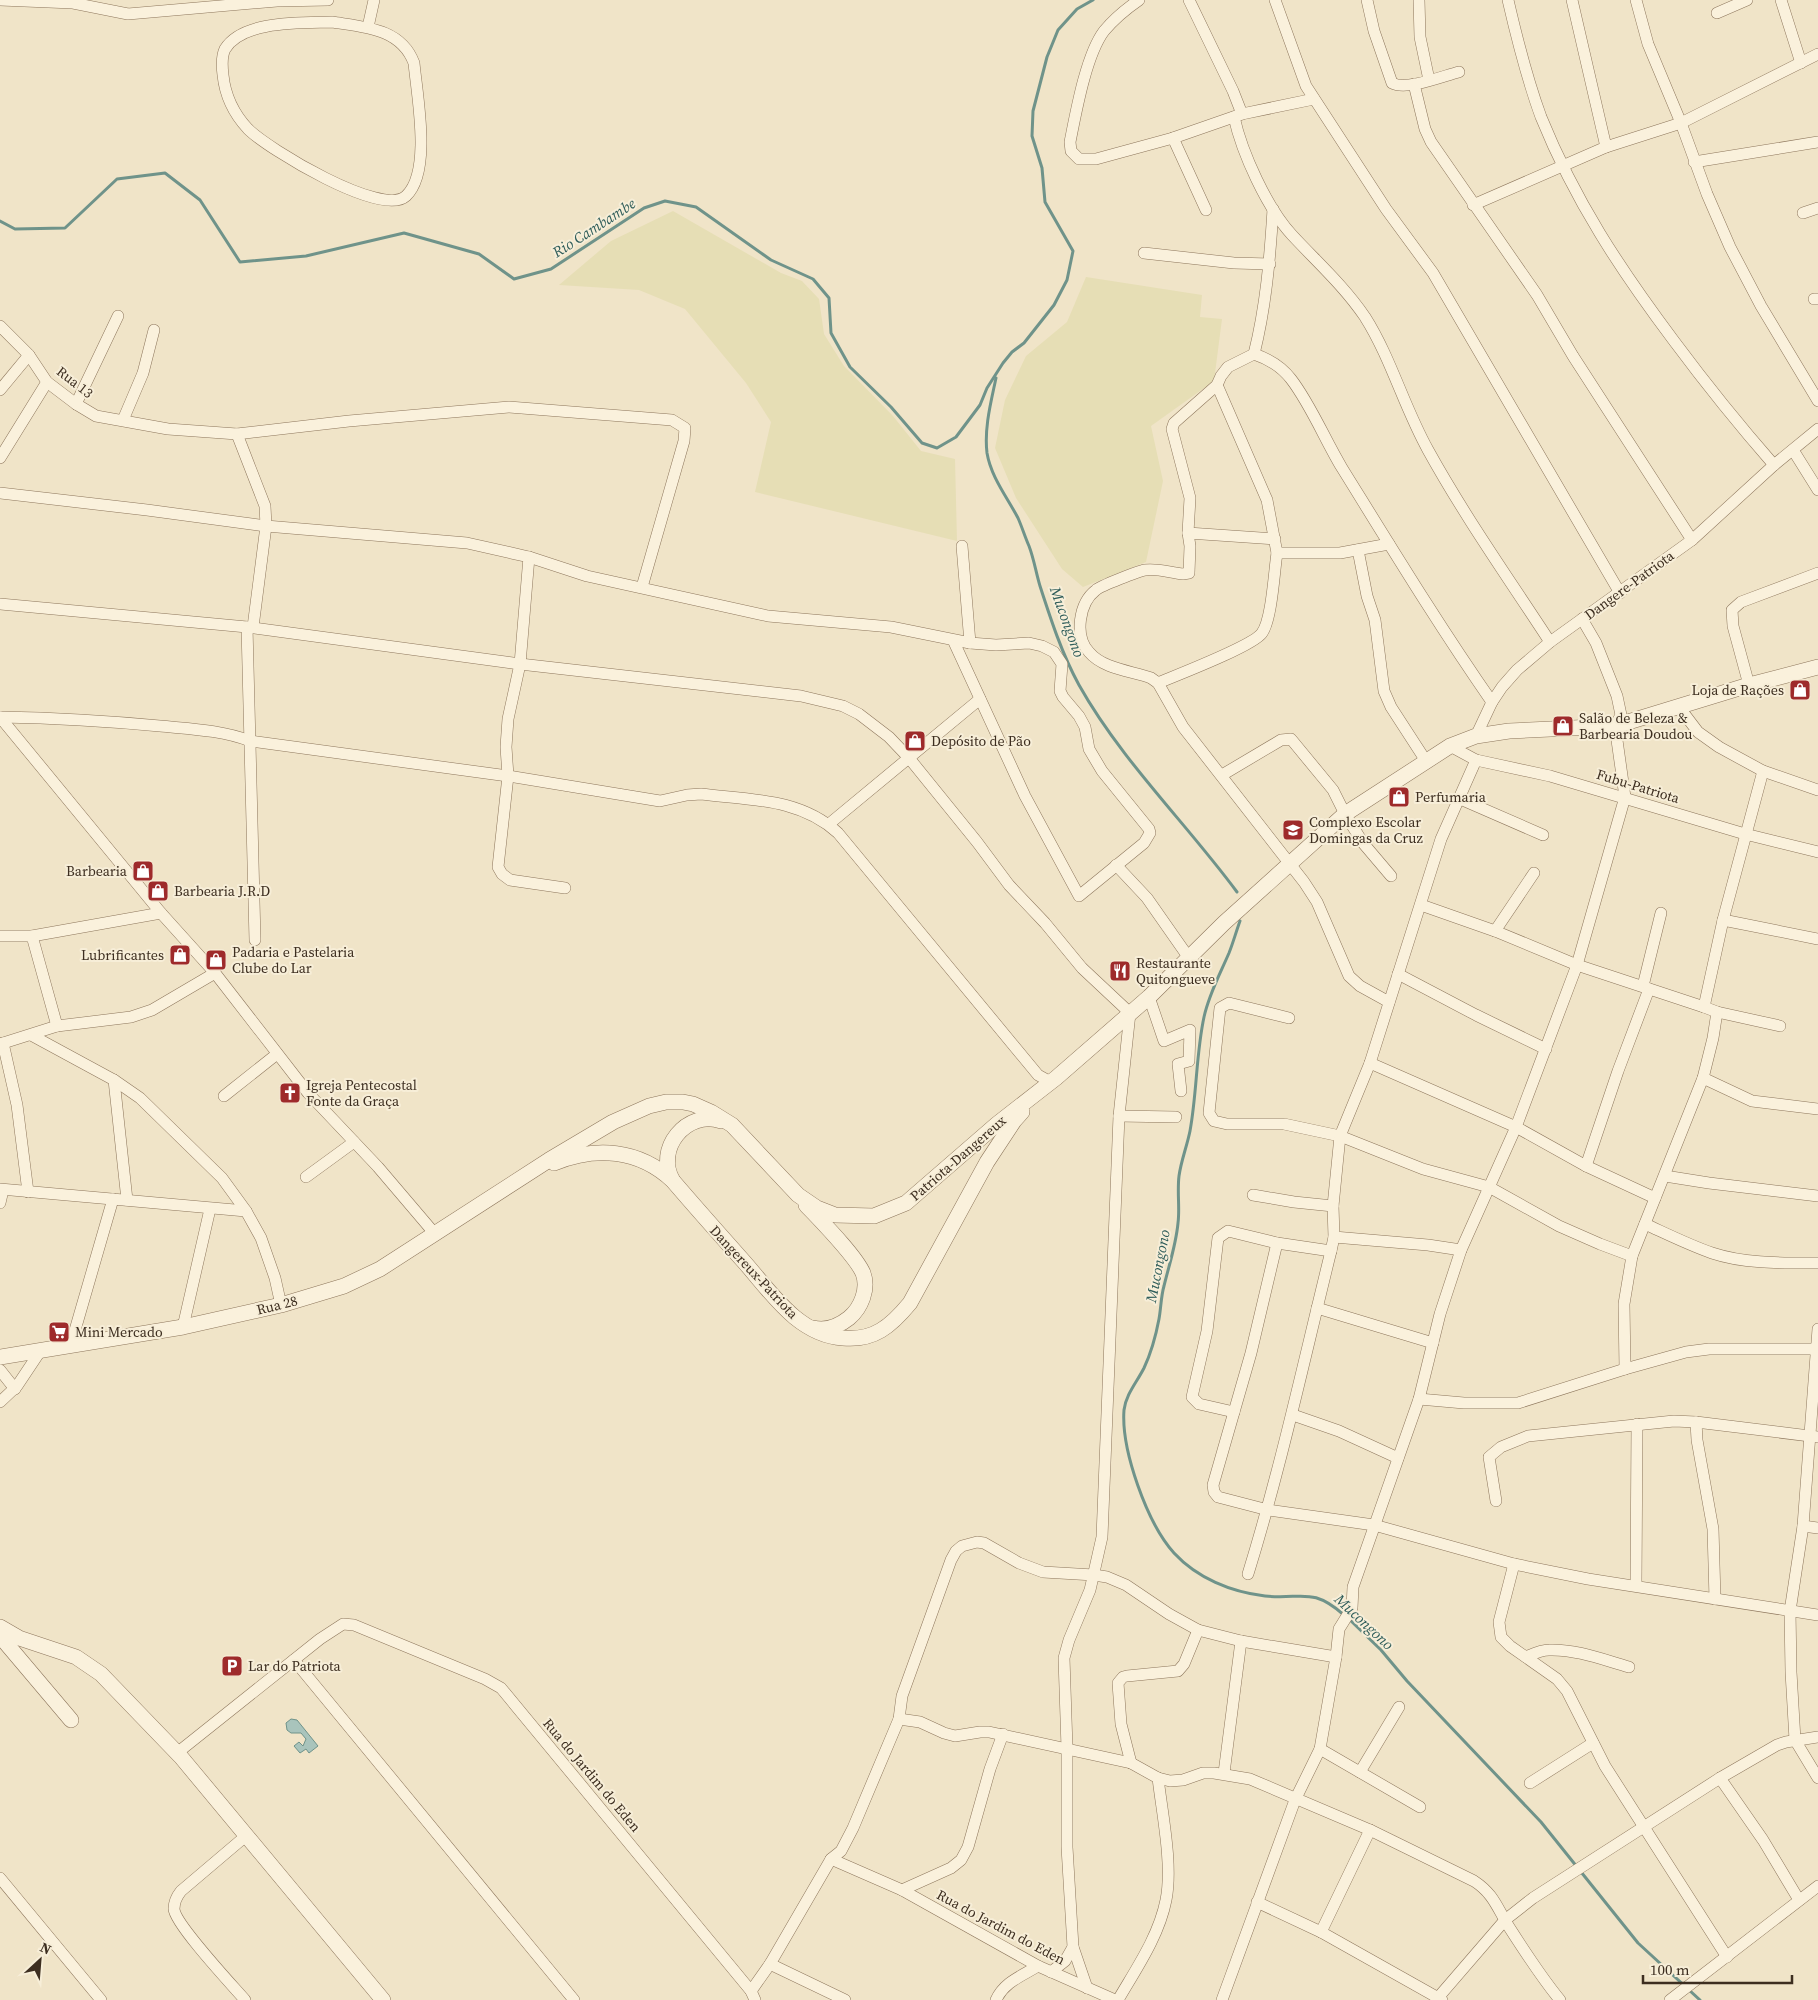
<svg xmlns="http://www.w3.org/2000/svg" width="1818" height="2000" font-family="'Source Serif 4',serif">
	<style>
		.farmland { fill: #e6deb5 }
		.water { fill: #a9c4bc; stroke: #6f938a }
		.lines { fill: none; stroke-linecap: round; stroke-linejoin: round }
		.stream { stroke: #6f938a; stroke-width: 3 }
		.minor-casing { stroke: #8d765c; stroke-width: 12 }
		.tertiary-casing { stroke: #8d765c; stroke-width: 16 }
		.minor { stroke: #faf1dc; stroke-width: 11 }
		.tertiary { stroke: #faf1dc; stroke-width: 15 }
		.labels { text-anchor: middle; stroke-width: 4; stroke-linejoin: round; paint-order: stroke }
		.street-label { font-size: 14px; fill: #3d2e20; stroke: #f7eed8 }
		.poi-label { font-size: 14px; fill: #3d2e20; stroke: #f7eed8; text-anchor: start }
		.water-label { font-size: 15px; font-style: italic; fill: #2f5d5a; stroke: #f7eed8 }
	</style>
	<rect width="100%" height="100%" fill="#f0e4c8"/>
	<g class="farmland">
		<path d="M 673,211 L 781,273 L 802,281 L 819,299 L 824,334 L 844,366 L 893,416 L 921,451 L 955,459 L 957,541 L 755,492 L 771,422 L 746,383 L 685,309 L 639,290 L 559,285 L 611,241 Z"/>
		<path d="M 1086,277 L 1202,295 L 1200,317 L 1222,319 L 1214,381 L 1151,426 L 1163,481 L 1146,562 L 1083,587 L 1062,569 L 1016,498 L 995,448 L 1005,400 L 1026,356 L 1067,322 Z"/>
	</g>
	<path class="water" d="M 291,1719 L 297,1720 L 318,1746 L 309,1753 L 306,1749 L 300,1753 L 294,1746 L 299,1742 L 303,1746 L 306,1739 L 301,1733 L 291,1733 L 287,1730 L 286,1723 Z"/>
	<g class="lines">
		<g class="stream">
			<path d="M 0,221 L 15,229 L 65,228 L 117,179 L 165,173 L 200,200 L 240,262 L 306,256 L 404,233 L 479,254 L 514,279 L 551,269 L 644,208 L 665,201 L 696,207 L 771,260 L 813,279 L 829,298 L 831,333 L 850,367 L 891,407 L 922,443 L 937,448 L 956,437 L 980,405 L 987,388 L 1003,363 L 1012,352 L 1024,343 L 1054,305 L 1067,280 L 1073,251 L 1045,202 L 1042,168 L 1032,136 L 1033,111 L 1047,57 L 1058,30 L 1077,9 L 1093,0"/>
			<path d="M 996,378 C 991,402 984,428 987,453 C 991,477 1007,497 1018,518 C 1022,527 1025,537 1029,546 C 1034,559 1036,573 1040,586 C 1051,620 1062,654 1079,685 C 1121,760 1186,823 1237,892"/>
			<path d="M 1240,921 C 1236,932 1233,943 1229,953 C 1220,974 1209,994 1204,1017 C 1196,1054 1197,1093 1190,1131 C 1187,1146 1181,1161 1179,1176 C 1177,1192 1180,1208 1178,1223 C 1176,1245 1169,1265 1164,1286 C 1161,1296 1161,1308 1159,1319 C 1156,1335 1151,1353 1144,1368 C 1137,1382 1126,1394 1124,1410 C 1121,1450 1147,1523 1174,1553 C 1197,1578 1231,1592 1265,1596 C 1302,1600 1311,1586 1344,1615"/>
			<path d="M 1349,1619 L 1381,1650 L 1407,1681 L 1541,1822 L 1638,1943 L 1700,2000"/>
		</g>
		<g class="minor-casing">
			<g id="minor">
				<path d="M 0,0 L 73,3 L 128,14 L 277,1 L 328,0"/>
				<path d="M 1139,0 C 1126,9 1114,19 1104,31 C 1086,55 1076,112 1070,142 L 1071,151 L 1079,159 L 1096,159 L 1173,138 L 1242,114 L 1314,99"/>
				<path d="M 1189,0 L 1233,91 L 1242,114"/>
				<path d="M 1275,0 L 1306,86 L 1386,209 L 1433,273 L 1620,593"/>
				<path d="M 1367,0 L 1374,31 L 1392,83 C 1406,91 1443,76 1459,72"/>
				<path d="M 1419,0 L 1420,37 L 1429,80"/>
				<path d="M 1508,0 C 1517,39 1527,79 1541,117 C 1575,201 1620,269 1674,341 C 1706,384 1739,425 1774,465"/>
				<path d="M 1572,0 L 1606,147"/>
				<path d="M 1636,0 L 1648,44 L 1681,123 L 1707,194 L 1730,247 L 1761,306 L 1818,401"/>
				<path d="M 1781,0 L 1801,63"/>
				<path d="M 1717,13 L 1747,0"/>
				<path d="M 332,22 C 364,27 401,28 414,63 C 417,96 432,172 406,196 C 382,218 268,149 248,129 C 234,114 225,95 223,75 C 222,67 221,57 225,49 C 243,20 302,23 332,22 Z"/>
				<path d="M 368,27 L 374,0"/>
				<path d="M 1414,84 L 1425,129 L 1431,142 L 1537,295 L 1573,356 L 1692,540"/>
				<path d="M 1234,117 C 1242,153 1267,208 1292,235 C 1317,262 1344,286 1365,317 C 1391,358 1404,407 1428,450 C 1465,517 1509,579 1550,642"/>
				<path d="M 1173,138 L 1206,210"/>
				<path d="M 1694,162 L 1818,142"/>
				<path d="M 1473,205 L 1606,147 L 1681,123 L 1818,54"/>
				<path d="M 1803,213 L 1818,208"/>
				<path d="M 1144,253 L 1234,263 L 1270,264"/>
				<path d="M 1814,299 L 1818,299"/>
				<path d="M 0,326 L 29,355 L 47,382 L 76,404 L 96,416 L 168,429 L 237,434 L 349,421 L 509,407 L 672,420 L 685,428 L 684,441 L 642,587"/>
				<path d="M 1254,354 C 1266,306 1270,258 1273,209"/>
				<path d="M 1217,385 L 1267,500 L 1277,553 L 1340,553 L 1389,544"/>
				<path d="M 0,390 L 29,355"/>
				<path d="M 76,404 L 118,316"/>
				<path d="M 123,420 L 143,373 L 154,330"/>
				<path d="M 237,434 L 265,506 L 266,526 L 253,627"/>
				<path d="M 1793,450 L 1818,490"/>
				<path d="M 0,458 L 47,382"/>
				<path d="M 0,493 L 147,510 L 266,526 L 467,543 L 529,557 L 587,576 L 768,616 L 891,627 L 970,643 L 996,645 L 1029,643 L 1042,646 L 1054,652 L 1062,664 L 1060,691 L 1063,697 L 1079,716 L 1085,727 L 1089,749 L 1102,771 L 1149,829 L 1150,833 L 1144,843 L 1079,896 L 1025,796 L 953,640"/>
				<path d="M 1188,533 L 1275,539"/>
				<path d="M 962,546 L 970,643"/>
				<path d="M 1358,550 L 1367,596 L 1375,620 L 1384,691 L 1391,707 L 1426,761"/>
				<path d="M 529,557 L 520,664 L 508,719 L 506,747 L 508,776 L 498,867 L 502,874 L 510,880 L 565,888"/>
				<path d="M 0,604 L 247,627 L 520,664 L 801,696 L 843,706 L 859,714 L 889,737 L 909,758 L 977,842 L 1009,885 L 1045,923 L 1082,968 L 1130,1013 L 1119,1116 L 1102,1537 L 1090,1590 L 1069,1640 L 1064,1658 L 1067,1748 L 1067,1847 L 1073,1947 L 1065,1961 L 1051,1972"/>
				<path d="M 247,627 L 255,940"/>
				<path d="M 1158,683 C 1177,675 1253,646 1262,633 C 1272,619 1274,572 1277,553"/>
				<path d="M 1749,685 L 1733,626 L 1732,610 L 1741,602 L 1818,573"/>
				<path d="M 1679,707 L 1698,732 L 1719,747 L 1763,771 L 1818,790"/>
				<path d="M 0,717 C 54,718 107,721 160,726 C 190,729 222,730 250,741 L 508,776 L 660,801 L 687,795 L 701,794 C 750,800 800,798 838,833 L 1038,1075 L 1047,1080 L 1052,1080"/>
				<path d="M 0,717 L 161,913 L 215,973 L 308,1093 L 378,1167 L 435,1234"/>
				<path d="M 1476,736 L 1492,702 L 1502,687 L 1517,670 L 1550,642 L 1692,540 L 1774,465 L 1818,429"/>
				<path d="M 1450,746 L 1476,760 L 1550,776 L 1745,834 L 1818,852"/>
				<path d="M 1222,775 L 1281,740 L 1291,739 L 1333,790 L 1345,814 L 1363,843 L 1391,876"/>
				<path d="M 1458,798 L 1543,835"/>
				<path d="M 829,824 L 980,699"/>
				<path d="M 1116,865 L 1147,898 L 1189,958"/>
				<path d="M 1421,905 L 1495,931 L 1577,965 L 1704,1007"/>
				<path d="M 1723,920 L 1818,939"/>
				<path d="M 1495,931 L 1534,873"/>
				<path d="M 0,936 L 32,936 L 161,913"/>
				<path d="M 32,936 L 57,1026"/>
				<path d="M 1398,974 L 1476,1015 L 1546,1049"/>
				<path d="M 1643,986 L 1661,913"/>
				<path d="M 1149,997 L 1164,1041 L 1190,1030 L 1189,1061 L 1178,1064 L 1181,1091"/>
				<path d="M 1389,1002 L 1360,986 L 1349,976 L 1317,902 L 1304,882 L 1183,727 L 1158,683 L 1151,678 C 1132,671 1103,669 1089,652 C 1074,636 1079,603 1096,590 C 1100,586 1139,571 1145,570 C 1157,568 1171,573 1183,574 L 1189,573 L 1190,546 L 1188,533 L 1190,498 L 1172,429 L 1174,423 L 1217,385 L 1221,376 L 1228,367 L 1254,354 C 1269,359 1281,366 1291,379 C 1311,405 1325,440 1342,468 C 1391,547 1439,626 1492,702"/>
				<path d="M 1717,1012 L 1780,1026"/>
				<path d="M 1289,1018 L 1229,1003 L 1220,1008 L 1209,1113 L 1214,1121 L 1227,1124 L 1284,1124 L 1340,1136 L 1423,1169 L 1489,1187 L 1559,1226 L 1600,1244 L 1632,1256 L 1703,1078 L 1713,1038 L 1717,1012 L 1704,1007 L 1723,920 L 1763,771"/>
				<path d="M 31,1035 L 114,1080 L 140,1098 L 222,1178 L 246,1211 L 261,1238 L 275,1278 L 281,1305"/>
				<path d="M 3,1043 L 17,1105 L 28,1192"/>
				<path d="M 0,1044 L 57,1026 L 131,1017 L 152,1010 L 215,973"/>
				<path d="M 1370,1063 L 1516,1127 L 1586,1166 L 1655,1198"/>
				<path d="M 1703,1078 L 1752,1101 L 1818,1109"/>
				<path d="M 114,1080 L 127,1200"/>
				<path d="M 224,1096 L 277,1054"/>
				<path d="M 1119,1116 L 1176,1117"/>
				<path d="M 1586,1166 L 1618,1071 L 1649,989"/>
				<path d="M 1665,1176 L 1709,1183 L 1818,1196"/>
				<path d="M 306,1177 L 354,1142"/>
				<path d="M 0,1189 L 246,1211"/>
				<path d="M 1253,1195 L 1294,1202 L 1333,1206"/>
				<path d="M 0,1203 L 3,1190"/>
				<path d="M 1645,1224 C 1667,1234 1689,1245 1712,1253 C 1745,1264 1783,1263 1818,1263"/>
				<path d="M 1334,1237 L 1428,1245 L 1461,1250"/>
				<path d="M 1277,1243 L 1251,1353 L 1213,1485 L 1214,1492 L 1218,1497 L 1268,1510 L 1374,1525 L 1514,1564 L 1588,1579 L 1818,1615"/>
				<path d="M 1632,1256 L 1624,1304 L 1625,1369 L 1686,1352 L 1709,1349 L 1816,1349"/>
				<path d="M 1317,1308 L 1433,1343"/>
				<path d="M 183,1327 L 210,1209"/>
				<path d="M 1818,1329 L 1803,1526 L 1790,1611 L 1791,1672 L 1795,1740 L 1818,1778"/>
				<path d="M 71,1344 L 113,1199"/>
				<path d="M 0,1370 L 15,1389"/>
				<path d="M 1419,1399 L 1464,1403 L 1518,1403 L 1625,1369"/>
				<path d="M 0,1402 L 17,1386 L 41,1350"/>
				<path d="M 1234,1412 L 1199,1404 L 1192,1397 L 1207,1331 L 1218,1238 L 1228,1231 L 1277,1243 L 1331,1251"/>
				<path d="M 1293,1415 L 1339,1431 L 1398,1458"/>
				<path d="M 1496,1501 L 1489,1457 L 1501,1447 L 1528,1436 L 1674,1421 L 1696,1422"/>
				<path d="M 1803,1526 L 1818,1528"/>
				<path d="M 1514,1564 L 1499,1622 L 1501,1637 L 1510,1646 L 1557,1679 L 1567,1691 L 1605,1766 L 1727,1957"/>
				<path d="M 1248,1574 C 1281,1467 1304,1360 1331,1251 L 1334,1237 L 1333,1206 L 1340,1136 L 1370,1063 L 1441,839 L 1476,760"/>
				<path d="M 1636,1585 L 1637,1424"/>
				<path d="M 1715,1599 L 1713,1529 L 1697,1440 L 1696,1422 L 1818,1437"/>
				<path d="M 1526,1657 C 1533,1654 1541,1650 1549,1650 C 1576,1649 1604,1660 1629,1667"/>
				<path d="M 294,1660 L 574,2000"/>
				<path d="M 899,1719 L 920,1722 L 944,1733 L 955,1736 L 980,1732 L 989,1732 L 1131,1763 L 1158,1778 L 1170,1781 L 1183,1780 L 1203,1773 L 1214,1773 L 1250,1779 L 1370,1830 L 1474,1881 C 1494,1894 1497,1908 1509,1927 C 1525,1952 1541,1977 1560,2000"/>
				<path d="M 1320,1749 L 1420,1807"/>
				<path d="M 177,1753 L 320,1639 L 343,1624 L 354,1625 L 485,1679 L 501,1688 L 751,1991 L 755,2000"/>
				<path d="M 1131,1763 L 1121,1724 L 1118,1683 L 1123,1677 L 1127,1676 L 1178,1671 L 1184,1664 L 1198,1630"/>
				<path d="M 1360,1772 L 1399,1707"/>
				<path d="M 1224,1773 L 1241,1641"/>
				<path d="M 1720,1778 L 1763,1840 L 1799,1900"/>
				<path d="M 1530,1783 L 1593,1743"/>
				<path d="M 831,1859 L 902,1890 L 1038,1966 L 1115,2000"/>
				<path d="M 0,1878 L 101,2000"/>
				<path d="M 902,1890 L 951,1868 L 961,1860 L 968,1847 L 990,1769 L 1003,1734"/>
				<path d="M 1257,1902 L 1321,1932 L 1442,2000"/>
				<path d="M 1321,1932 L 1370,1830"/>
				<path d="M 1073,1947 L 1087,1988"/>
				<path d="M 770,1964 L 845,2000"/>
				<path d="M 751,1991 L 770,1964 L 831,1859 L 841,1851 L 853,1828 L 899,1719 L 902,1696 L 951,1560 L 956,1551 L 962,1546 L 977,1542 L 984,1543 L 1019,1563 L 1043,1572 L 1094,1575 L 1107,1577 L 1126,1585 L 1169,1614 L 1198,1630 L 1241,1641 L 1336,1657"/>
				<path d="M 245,2000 C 232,1985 175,1924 174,1909 C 174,1902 177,1896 181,1891 L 247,1835"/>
				<path d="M 996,2000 C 1004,1982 1022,1976 1038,1966"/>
				<path d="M 1118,2000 C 1136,1969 1159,1936 1166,1900 C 1173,1865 1162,1813 1158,1778"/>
				<path d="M 1222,2000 L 1295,1800 L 1320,1749 L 1336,1657 L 1339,1629 L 1352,1608 L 1353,1587 L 1419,1399 L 1440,1314 L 1461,1250 L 1516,1127 L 1577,965 L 1625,797 L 1615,726 L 1621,715 L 1617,696 L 1596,643 L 1582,619"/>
				<path d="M 1436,2000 L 1505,1920 L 1533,1898 L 1720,1778 L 1777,1745 L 1786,1742 L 1818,1737"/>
				<path d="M 1670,2000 L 1818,1886"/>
			</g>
		</g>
		<g class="tertiary-casing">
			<g id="tertiary">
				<path d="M 554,1163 C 596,1146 639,1149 673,1181 C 697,1209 721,1236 746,1264 C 772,1294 799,1335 843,1338 C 874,1341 891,1326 910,1303 L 987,1162 L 1014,1121 L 1022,1112"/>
				<path d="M 673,1181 C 654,1149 687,1109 721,1121"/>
				<path d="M 806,1205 C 821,1221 855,1255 863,1273 C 869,1289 861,1308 849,1318 C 839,1326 826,1331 813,1328"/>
				<path d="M 0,1357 L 183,1327 L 281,1305 L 344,1286 L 380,1269 L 549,1160 L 613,1122 L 649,1106 L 666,1102 L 683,1102 L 693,1104 L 711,1112 L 732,1125 L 798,1195 L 817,1208 L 835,1215 L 874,1216 L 906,1203 L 997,1124 L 1056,1078 L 1149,997 L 1224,923 L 1345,814 L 1450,746 L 1476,736 L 1509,731 L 1615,726 L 1749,685 L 1818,667"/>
				<path d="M 0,1627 L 19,1638 L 76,1657 L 101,1674 L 181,1757 L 383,2000"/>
				<path d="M 0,1636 L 71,1720"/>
			</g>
		</g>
		<use href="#minor" class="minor"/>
		<use href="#tertiary" class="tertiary"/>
	</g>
	<defs>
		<g id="shop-square" transform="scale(1.125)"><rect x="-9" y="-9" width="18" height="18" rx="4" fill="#9e2a2b" stroke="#f7eed8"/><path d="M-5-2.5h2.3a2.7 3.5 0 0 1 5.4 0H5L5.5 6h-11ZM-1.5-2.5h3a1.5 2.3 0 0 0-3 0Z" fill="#fff"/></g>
		<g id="school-square" transform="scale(1.125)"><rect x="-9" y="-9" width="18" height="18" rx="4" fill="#9e2a2b" stroke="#f7eed8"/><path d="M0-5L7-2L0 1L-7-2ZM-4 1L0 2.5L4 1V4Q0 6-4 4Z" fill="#fff"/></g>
		<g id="restaurant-square" transform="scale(1.125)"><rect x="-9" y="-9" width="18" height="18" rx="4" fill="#9e2a2b" stroke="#f7eed8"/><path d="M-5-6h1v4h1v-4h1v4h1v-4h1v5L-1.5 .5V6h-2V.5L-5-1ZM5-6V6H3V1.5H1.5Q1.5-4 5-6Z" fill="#fff"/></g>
		<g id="church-square" transform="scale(1.125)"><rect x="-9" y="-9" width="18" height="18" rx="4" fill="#9e2a2b" stroke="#f7eed8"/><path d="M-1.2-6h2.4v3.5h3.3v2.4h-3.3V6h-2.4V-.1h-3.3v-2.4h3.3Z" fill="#fff"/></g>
		<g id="supermarket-square" transform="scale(1.125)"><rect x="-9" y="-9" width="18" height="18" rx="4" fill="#9e2a2b" stroke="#f7eed8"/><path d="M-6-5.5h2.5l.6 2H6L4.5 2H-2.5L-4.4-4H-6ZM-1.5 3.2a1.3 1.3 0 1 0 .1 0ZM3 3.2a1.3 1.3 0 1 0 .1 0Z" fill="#fff"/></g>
		<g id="parking-square" transform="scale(1.125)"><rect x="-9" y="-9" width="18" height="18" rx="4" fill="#9e2a2b" stroke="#f7eed8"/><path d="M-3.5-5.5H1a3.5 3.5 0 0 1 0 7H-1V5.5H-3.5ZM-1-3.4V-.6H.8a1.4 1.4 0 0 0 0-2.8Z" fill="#fff"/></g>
	</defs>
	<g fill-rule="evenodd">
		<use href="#shop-square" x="1800" y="690"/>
		<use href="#shop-square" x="1563" y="726"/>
		<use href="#shop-square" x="915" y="741"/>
		<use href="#shop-square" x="1399" y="797"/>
		<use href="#school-square" x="1293" y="830"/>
		<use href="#shop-square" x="143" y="871"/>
		<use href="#shop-square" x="158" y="891"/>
		<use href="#shop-square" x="180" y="955"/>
		<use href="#shop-square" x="216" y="960"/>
		<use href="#restaurant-square" x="1120" y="971"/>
		<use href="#church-square" x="290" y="1093"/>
		<use href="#supermarket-square" x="59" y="1332"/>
		<use href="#parking-square" x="232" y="1666"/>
	</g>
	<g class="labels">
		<g class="street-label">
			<text transform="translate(75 382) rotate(38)" y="5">Rua 13</text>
			<text transform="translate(1629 585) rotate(-36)" y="5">Dangere-Patriota</text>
			<text transform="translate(1638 786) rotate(17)" y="5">Fubu-Patriota</text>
			<text transform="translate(958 1158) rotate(-41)" y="5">Patriota-Dangereux</text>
			<text transform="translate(754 1272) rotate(47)" y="5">Dangereux-Patriota</text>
			<text transform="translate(277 1305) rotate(-14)" y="5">Rua 28</text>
			<text transform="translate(592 1775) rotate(50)" y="5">Rua do Jardim do Eden</text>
			<text transform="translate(1001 1927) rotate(28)" y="5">Rua do Jardim do Eden</text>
		</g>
		<g class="poi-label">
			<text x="1784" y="695" text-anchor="end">Loja de Rações</text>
			<text x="1579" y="723">Salão de Beleza &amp;<tspan x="1579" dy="16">Barbearia Doudou</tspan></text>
			<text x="931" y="746">Depósito de Pão</text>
			<text x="1415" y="802">Perfumaria</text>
			<text x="1309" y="827">Complexo Escolar<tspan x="1309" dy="16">Domingas da Cruz</tspan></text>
			<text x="127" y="876" text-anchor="end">Barbearia</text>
			<text x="174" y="896">Barbearia J.R.D</text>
			<text x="232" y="957">Padaria e Pastelaria<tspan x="232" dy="16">Clube do Lar</tspan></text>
			<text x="164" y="960" text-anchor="end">Lubrificantes</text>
			<text x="1136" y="968">Restaurante<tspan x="1136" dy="16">Quitongueve</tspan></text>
			<text x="306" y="1090">Igreja Pentecostal<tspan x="306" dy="16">Fonte da Graça</tspan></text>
			<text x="75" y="1337">Mini Mercado</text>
			<text x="248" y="1671">Lar do Patriota</text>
		</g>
		<g class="water-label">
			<text transform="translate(594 228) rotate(-33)" y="5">Rio Cambambe</text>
			<text transform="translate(1067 622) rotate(70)" y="5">Mucongono</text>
			<text transform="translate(1158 1266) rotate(-79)" y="5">Mucongono</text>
			<text transform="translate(1364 1622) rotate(43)" y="5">Mucongono</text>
		</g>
	</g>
	<g transform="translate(40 1960) rotate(26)" stroke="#f7eed8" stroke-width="4" paint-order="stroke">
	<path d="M0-4L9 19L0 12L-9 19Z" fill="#3d2e20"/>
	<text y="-8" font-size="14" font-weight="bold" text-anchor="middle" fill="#3d2e20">N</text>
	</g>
	<path d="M1643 1975v8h149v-8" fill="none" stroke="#3d2e20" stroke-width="2.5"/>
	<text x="1650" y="1975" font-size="15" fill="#3d2e20" stroke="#f7eed8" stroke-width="4" paint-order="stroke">100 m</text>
</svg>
